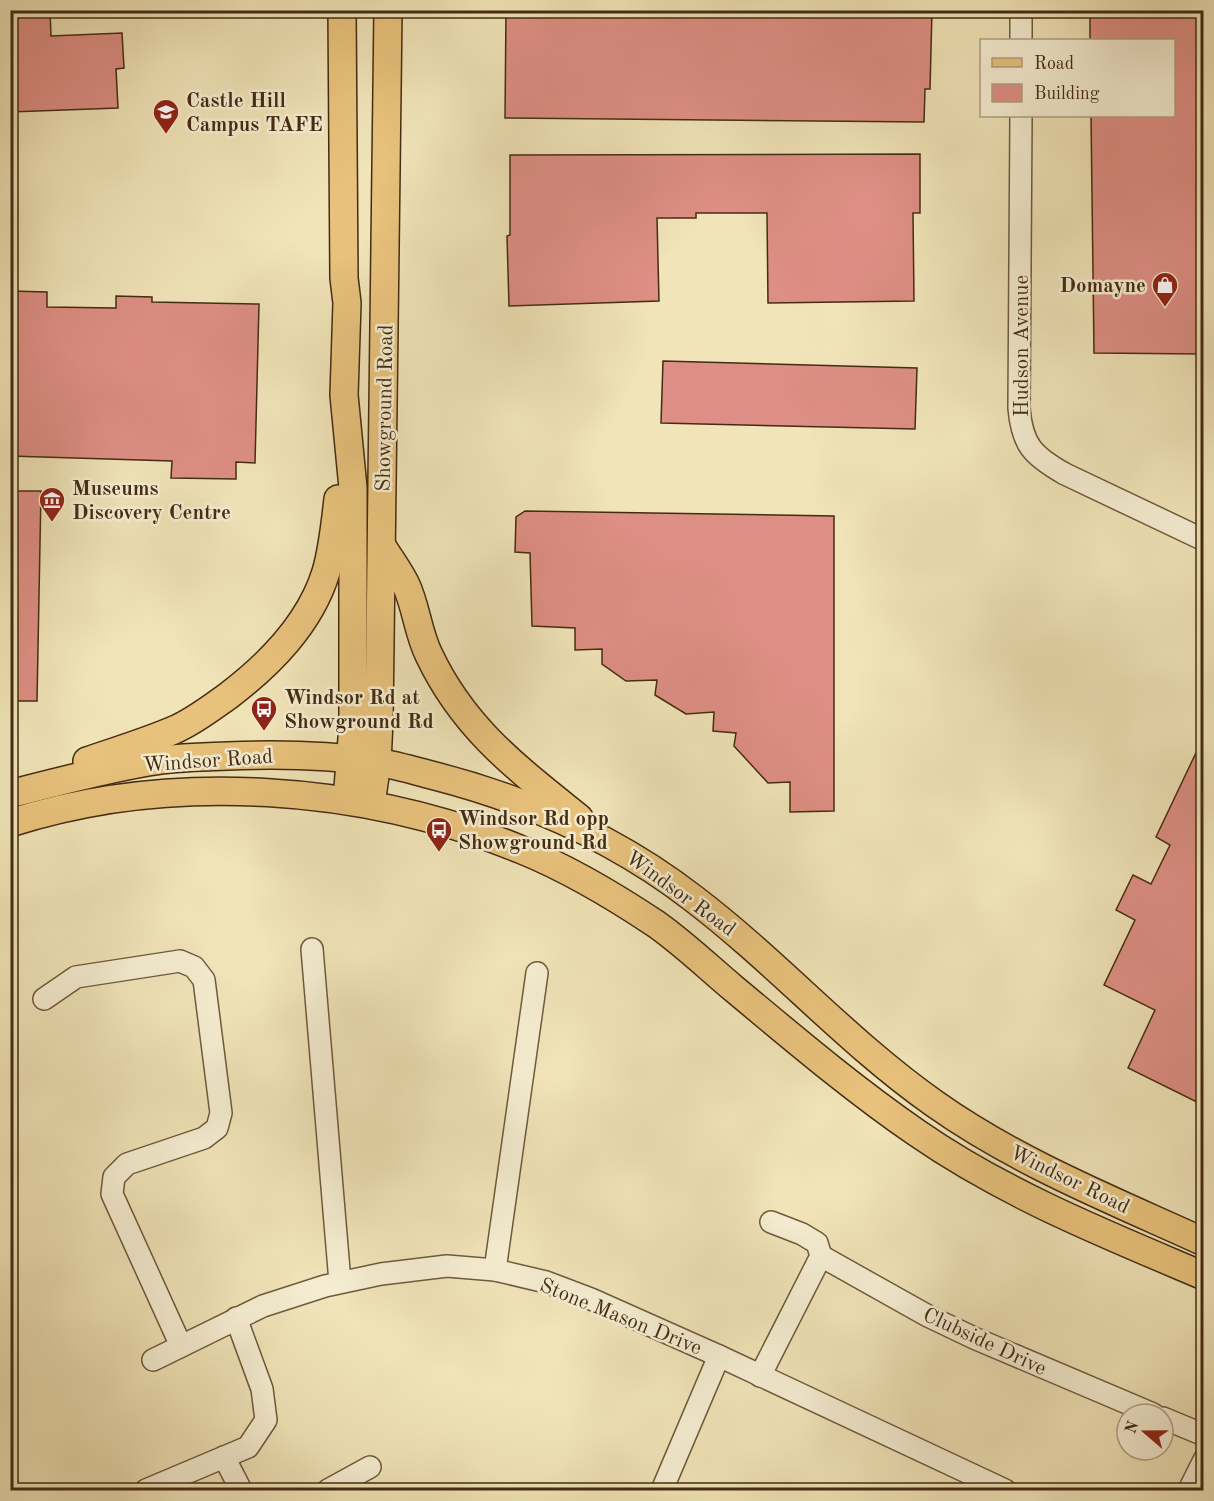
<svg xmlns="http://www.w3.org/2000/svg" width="1214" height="1501" font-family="'Old Standard TT',serif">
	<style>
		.building { fill: #de8f85; stroke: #442c12; stroke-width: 1.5 }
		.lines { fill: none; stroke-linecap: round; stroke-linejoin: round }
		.minor-casing { stroke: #6f5a3c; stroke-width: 24 }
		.major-casing { stroke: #442c12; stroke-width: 30 }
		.minor { stroke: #f5edd1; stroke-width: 21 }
		.major { stroke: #e8c27c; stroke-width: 27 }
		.labels { text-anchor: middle; stroke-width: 5; stroke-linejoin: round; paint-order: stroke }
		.poi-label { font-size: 21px; font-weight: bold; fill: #442c12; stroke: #f5edd1; text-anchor: start }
		.street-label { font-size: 21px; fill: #442c12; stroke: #f5edd1 }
	</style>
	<rect width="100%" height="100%" fill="#f0e4b8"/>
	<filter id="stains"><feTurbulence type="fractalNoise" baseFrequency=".00333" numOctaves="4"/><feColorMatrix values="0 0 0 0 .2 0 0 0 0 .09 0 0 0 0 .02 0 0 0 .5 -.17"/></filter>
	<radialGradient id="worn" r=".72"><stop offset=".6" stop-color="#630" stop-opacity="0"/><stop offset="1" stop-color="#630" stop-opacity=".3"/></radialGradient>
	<g class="building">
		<path d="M 10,10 L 50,10 L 51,36 L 122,33 L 124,68 L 116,69 L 118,108 L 10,112 Z"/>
		<path d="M 506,10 L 932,10 L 930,89 L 925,89 L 924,122 L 505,118 Z"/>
		<path d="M 1090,10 L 1203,10 L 1203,354 L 1094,353 L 1091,116 L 1173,116 L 1173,40 L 1090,40 Z"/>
		<path d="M 920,154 L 920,213 L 913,213 L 914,301 L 768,303 L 767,213 L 696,213 L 696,218 L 657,218 L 659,301 L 509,306 L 507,236 L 510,235 L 510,155 Z"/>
		<path d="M 10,291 L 47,292 L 47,307 L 116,308 L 116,296 L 152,297 L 152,302 L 259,304 L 255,463 L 236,462 L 236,479 L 171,478 L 172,461 L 10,456 Z"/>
		<path d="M 663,361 L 917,368 L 915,429 L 661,423 Z"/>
		<path d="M 10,491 L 41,491 L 37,701 L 10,701 Z"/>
		<path d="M 525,511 L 834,516 L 834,811 L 790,812 L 790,782 L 768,783 L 734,746 L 736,733 L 713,731 L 714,712 L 686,714 L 655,695 L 657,680 L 626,681 L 602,664 L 602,649 L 575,650 L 575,628 L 532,626 L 530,553 L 515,552 L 516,517 Z"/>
		<path d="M 1203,738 L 1203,1105 L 1128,1068 L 1155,1010 L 1104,985 L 1135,920 L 1116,910 L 1133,875 L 1151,884 L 1170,845 L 1156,837 Z"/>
	</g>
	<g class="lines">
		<g class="minor-casing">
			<g id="minor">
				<path d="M 1021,10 L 1021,40"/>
				<path d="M 1021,116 L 1019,408 C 1022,445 1033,456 1065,474 L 1204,540"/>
				<path d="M 312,949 L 340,1282"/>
				<path d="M 44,999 L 76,977 L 180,961 L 194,967 L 204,980 L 221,1113 L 217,1128 L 204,1138 L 127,1164 L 114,1177 L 112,1194 L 181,1346"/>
				<path d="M 821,1256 L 928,1316 L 974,1338 L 1153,1414"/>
				<path d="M 495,1270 L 537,973"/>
				<path d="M 153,1360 L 263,1306 L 325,1286 L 381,1274 L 447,1266 L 495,1270 L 546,1282 L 591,1299 L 719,1356 L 1005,1490"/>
				<path d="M 760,1376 L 821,1256 L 817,1243 L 802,1234 L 771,1222"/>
				<path d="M 1163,1418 L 1204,1435"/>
				<path d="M 224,1457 L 241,1490"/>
				<path d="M 146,1490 L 248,1447 L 266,1420 L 262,1389 L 236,1318"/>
				<path d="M 328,1490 L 370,1467"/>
				<path d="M 662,1490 L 719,1356"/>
				<path d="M 1189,1490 L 1204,1460"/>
			</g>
		</g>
		<g class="major-casing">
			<g id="major">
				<path d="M 342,10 L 344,278 L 347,303 L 344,395 L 353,488 L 353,726 L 347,800"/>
				<path d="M 382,546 C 390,559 400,572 406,585 C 416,606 418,633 429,655 C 464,729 517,768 579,818"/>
				<path d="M 87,761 C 116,751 146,742 174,730 C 193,722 211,708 228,696 C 270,664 310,624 326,572 C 333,548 335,524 338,499"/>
				<path d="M 10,794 C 56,782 102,770 148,762 C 174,757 202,757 228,756 C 277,754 328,755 376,762 C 396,765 416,771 435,776 C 528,800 618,840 694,899 C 778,963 848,1043 935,1104 C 1017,1162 1112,1200 1204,1242"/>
				<path d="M 371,804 L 377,762 L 379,721 L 388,10"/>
				<path d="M 10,823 C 172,771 365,785 522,850 C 569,869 614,896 656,924 C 683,943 708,967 733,988 C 793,1038 853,1089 917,1133 C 1005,1194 1105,1234 1204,1276"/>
			</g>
		</g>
		<use href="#minor" class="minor"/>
		<use href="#major" class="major"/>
	</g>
	<defs>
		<g id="university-pin" transform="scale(1.35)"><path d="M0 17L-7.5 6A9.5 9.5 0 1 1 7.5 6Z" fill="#8f2418" stroke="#f5edd1"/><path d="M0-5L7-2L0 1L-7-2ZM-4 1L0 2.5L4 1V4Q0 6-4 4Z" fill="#fff"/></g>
		<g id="shop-pin" transform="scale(1.35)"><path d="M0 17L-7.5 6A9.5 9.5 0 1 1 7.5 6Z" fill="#8f2418" stroke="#f5edd1"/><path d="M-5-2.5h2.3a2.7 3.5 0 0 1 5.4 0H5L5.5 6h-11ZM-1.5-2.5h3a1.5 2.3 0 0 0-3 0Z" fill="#fff"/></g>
		<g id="museum-pin" transform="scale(1.35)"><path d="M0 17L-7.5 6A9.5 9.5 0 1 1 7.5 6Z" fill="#8f2418" stroke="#f5edd1"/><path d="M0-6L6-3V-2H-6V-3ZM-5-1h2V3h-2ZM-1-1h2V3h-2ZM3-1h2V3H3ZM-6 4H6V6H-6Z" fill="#fff"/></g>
		<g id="bus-pin" transform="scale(1.35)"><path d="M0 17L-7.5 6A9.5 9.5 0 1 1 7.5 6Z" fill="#8f2418" stroke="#f5edd1"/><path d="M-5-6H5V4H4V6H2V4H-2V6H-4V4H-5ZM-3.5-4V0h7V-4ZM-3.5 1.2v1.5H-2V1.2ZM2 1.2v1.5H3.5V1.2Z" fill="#fff"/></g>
	</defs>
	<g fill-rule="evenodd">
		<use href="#university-pin" x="166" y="112"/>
		<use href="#shop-pin" x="1165" y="285"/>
		<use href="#museum-pin" x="52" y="500"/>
		<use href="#bus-pin" x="264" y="709"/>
		<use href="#bus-pin" x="439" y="830"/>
	</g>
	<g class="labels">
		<g class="poi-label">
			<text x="186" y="107">Castle Hill<tspan x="186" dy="24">Campus TAFE</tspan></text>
			<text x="1146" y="292" text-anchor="end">Domayne</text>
			<text x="72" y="495">Museums<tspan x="72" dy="24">Discovery Centre</tspan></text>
			<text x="284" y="704">Windsor Rd at<tspan x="284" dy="24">Showground Rd</tspan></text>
			<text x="458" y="825">Windsor Rd opp<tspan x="458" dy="24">Showground Rd</tspan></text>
		</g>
		<g class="street-label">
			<text transform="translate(1021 346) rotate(-90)" y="7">Hudson Avenue</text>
			<text transform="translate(384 408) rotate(-89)" y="7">Showground Road</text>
			<text transform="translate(208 760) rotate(-4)" y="7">Windsor Road</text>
			<text transform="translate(681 893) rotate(36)" y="7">Windsor Road</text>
			<text transform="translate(1070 1179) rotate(26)" y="7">Windsor Road</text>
			<text transform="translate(621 1316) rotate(22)" y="7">Stone Mason Drive</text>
			<text transform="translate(985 1341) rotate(25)" y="7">Clubside Drive</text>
		</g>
	</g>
	<rect width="1214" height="1501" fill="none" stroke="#f0e4b8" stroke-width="36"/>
	<rect x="12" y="12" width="1190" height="1477" fill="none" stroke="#442c12" stroke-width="3"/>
	<rect x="18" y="18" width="1178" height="1465" fill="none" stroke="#442c12" stroke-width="1.5"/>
	<rect x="980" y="39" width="195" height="78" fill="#f5edd1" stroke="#aea085" stroke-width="1.5"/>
	<rect x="992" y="58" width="30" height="9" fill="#e8c27c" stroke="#aea085" stroke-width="1.5"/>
	<text x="1034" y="69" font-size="18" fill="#442c12">Road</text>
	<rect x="992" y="84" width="30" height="18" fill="#de8f85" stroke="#aea085" stroke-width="1.5"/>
	<text x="1034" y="99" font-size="18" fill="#442c12">Building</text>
	<g transform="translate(1145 1432) rotate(290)"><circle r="28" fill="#f5edd1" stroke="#aea085" stroke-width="1.5"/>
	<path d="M0-4.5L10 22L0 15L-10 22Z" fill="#8f2418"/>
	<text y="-9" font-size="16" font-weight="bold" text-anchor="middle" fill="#442c12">N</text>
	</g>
	<rect width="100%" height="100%" filter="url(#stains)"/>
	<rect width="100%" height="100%" fill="url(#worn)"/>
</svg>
